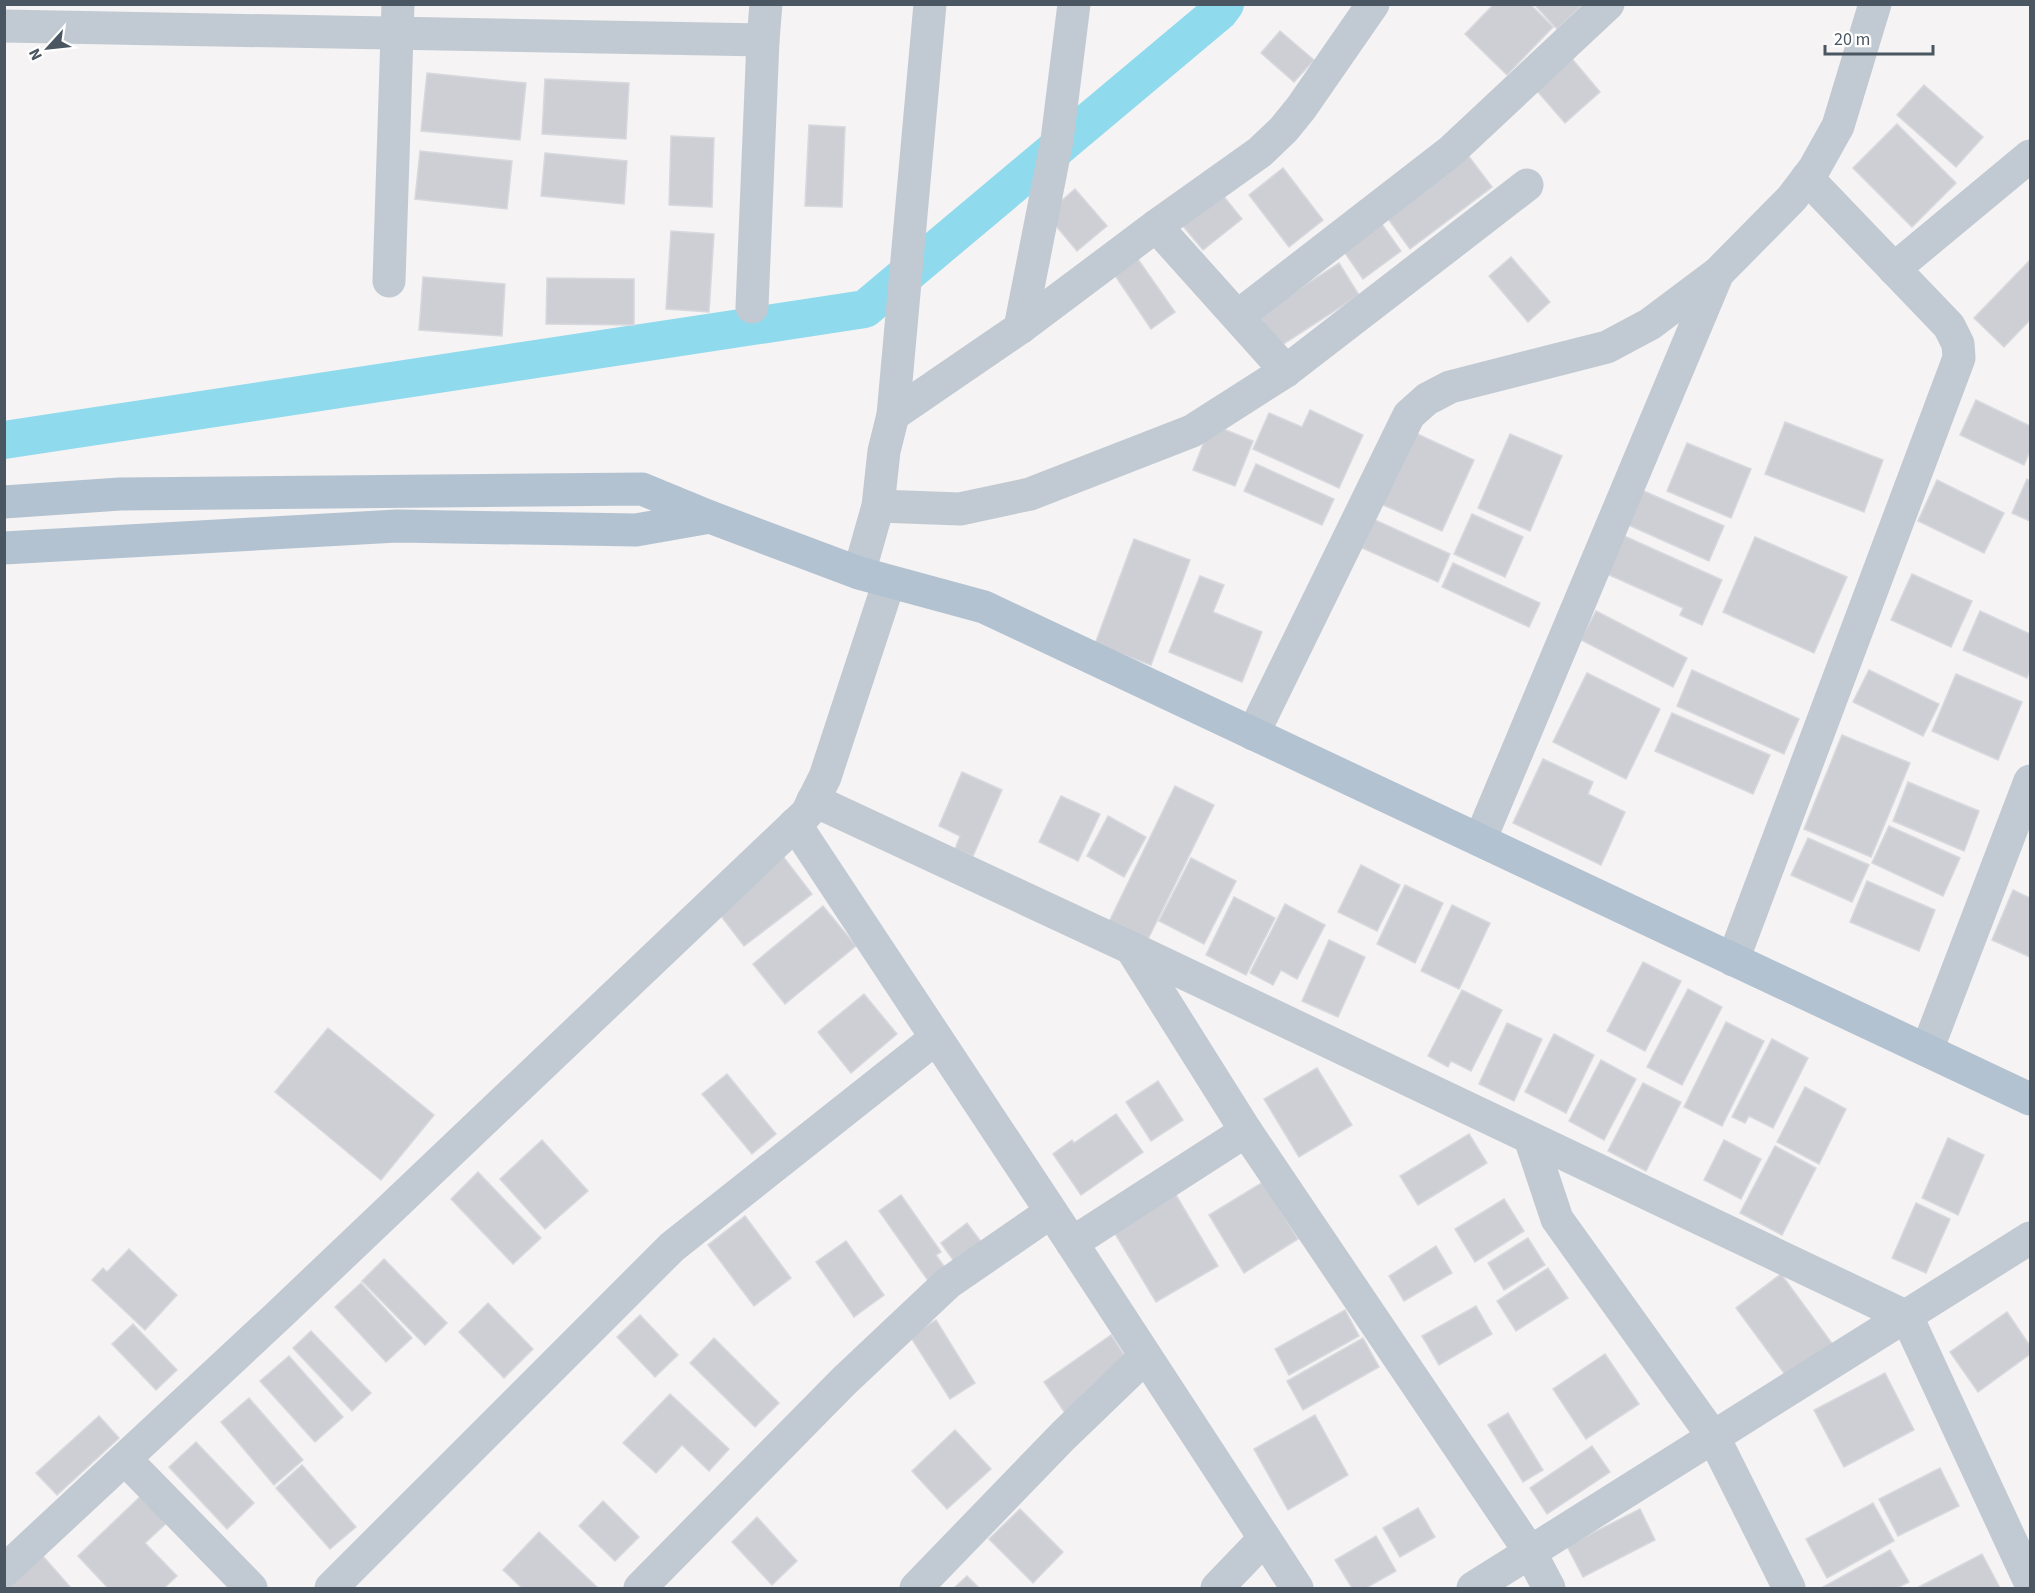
<svg xmlns="http://www.w3.org/2000/svg" width="2035" height="1593" font-family="'Source Sans 3',sans-serif">
	<style>
		.lines { fill: none; stroke-linecap: round; stroke-linejoin: round }
		.canal { stroke: #90daee; stroke-width: 38 }
		.building { fill: #cdcfd5; stroke: #d7d9de; stroke-width: 1.5 }
		.minor { stroke: #c1cad2; stroke-width: 33 }
		.major { stroke: #b3c2d1; stroke-width: 33 }
	</style>
	<rect width="100%" height="100%" fill="#f5f3f3"/>
	<g class="lines">
		<path class="canal" d="M 4,440 L 865,309 L 1219,12 L 1225,4"/>
	</g>
	<g class="building">
		<path d="M 1494,4 L 1530,4 L 1553,27 L 1507,75 L 1465,34 Z"/>
		<path d="M 1534,4 L 1583,4 L 1557,29 Z"/>
		<path d="M 1280,31 L 1314,60 L 1294,82 L 1261,53 Z"/>
		<path d="M 1568,54 L 1600,92 L 1565,123 L 1532,85 Z"/>
		<path d="M 427,73 L 526,83 L 520,140 L 421,131 Z"/>
		<path d="M 545,79 L 629,83 L 626,139 L 542,134 Z"/>
		<path d="M 1924,85 L 1983,137 L 1956,167 L 1897,115 Z"/>
		<path d="M 1897,124 L 1956,183 L 1912,227 L 1853,168 Z"/>
		<path d="M 809,125 L 845,127 L 842,207 L 805,206 Z"/>
		<path d="M 671,136 L 714,138 L 712,207 L 669,205 Z"/>
		<path d="M 1464,150 L 1492,187 L 1410,249 L 1383,212 Z"/>
		<path d="M 420,151 L 512,161 L 507,209 L 415,199 Z"/>
		<path d="M 545,153 L 627,161 L 624,204 L 541,196 Z"/>
		<path d="M 1283,168 L 1323,220 L 1289,247 L 1249,195 Z"/>
		<path d="M 1217,188 L 1242,219 L 1203,250 L 1178,220 Z"/>
		<path d="M 1075,189 L 1107,226 L 1077,251 L 1046,214 Z"/>
		<path d="M 1376,216 L 1401,251 L 1363,279 L 1338,243 Z"/>
		<path d="M 671,231 L 714,234 L 709,312 L 666,309 Z"/>
		<path d="M 1135,255 L 1175,312 L 1151,329 L 1112,271 Z"/>
		<path d="M 1511,257 L 1550,302 L 1528,322 L 1489,276 Z"/>
		<path d="M 2030,260 L 2030,320 L 2004,347 L 1974,318 Z"/>
		<path d="M 1339,263 L 1359,295 L 1279,347 L 1259,315 Z"/>
		<path d="M 423,277 L 505,284 L 502,336 L 419,330 Z"/>
		<path d="M 547,278 L 634,279 L 634,325 L 546,324 Z"/>
		<path d="M 1976,400 L 2030,426 L 2030,451 L 2024,465 L 1960,435 Z"/>
		<path d="M 1310,410 L 1363,435 L 1339,488 L 1253,449 L 1269,413 L 1302,427 Z"/>
		<path d="M 1785,422 L 1883,460 L 1864,512 L 1765,474 Z"/>
		<path d="M 1211,424 L 1253,441 L 1235,486 L 1193,470 Z"/>
		<path d="M 1413,432 L 1474,460 L 1442,531 L 1381,504 Z"/>
		<path d="M 1510,434 L 1562,456 L 1530,531 L 1478,508 Z"/>
		<path d="M 1687,443 L 1751,469 L 1731,518 L 1667,491 Z"/>
		<path d="M 1256,464 L 1334,499 L 1322,525 L 1244,491 Z"/>
		<path d="M 2027,479 L 2030,481 L 2030,521 L 2012,513 Z"/>
		<path d="M 1937,480 L 2004,513 L 1984,553 L 1918,521 Z"/>
		<path d="M 1639,489 L 1724,526 L 1709,561 L 1624,523 Z"/>
		<path d="M 1472,514 L 1523,537 L 1505,577 L 1454,554 Z"/>
		<path d="M 1375,520 L 1450,554 L 1438,582 L 1362,548 Z"/>
		<path d="M 1622,535 L 1722,580 L 1702,625 L 1680,615 L 1683,608 L 1605,573 Z"/>
		<path d="M 1755,537 L 1847,577 L 1814,653 L 1723,612 Z"/>
		<path d="M 1134,539 L 1190,560 L 1151,665 L 1095,644 Z"/>
		<path d="M 1453,563 L 1540,603 L 1529,627 L 1442,587 Z"/>
		<path d="M 1912,574 L 1972,601 L 1951,647 L 1891,620 Z"/>
		<path d="M 1200,576 L 1224,585 L 1213,612 L 1262,632 L 1242,682 L 1169,652 Z"/>
		<path d="M 1596,611 L 1687,658 L 1673,687 L 1581,640 Z"/>
		<path d="M 1980,611 L 2030,634 L 2030,669 L 2027,678 L 1963,650 Z"/>
		<path d="M 1692,670 L 1799,719 L 1784,754 L 1677,706 Z"/>
		<path d="M 1869,670 L 1939,704 L 1923,736 L 1853,702 Z"/>
		<path d="M 1587,673 L 1660,709 L 1626,779 L 1553,742 Z"/>
		<path d="M 1956,674 L 2022,702 L 1998,760 L 1932,731 Z"/>
		<path d="M 1672,713 L 1770,755 L 1753,794 L 1655,751 Z"/>
		<path d="M 1842,735 L 1910,763 L 1871,857 L 1804,829 Z"/>
		<path d="M 1543,759 L 1593,782 L 1588,794 L 1625,812 L 1601,865 L 1513,823 Z"/>
		<path d="M 962,772 L 1002,790 L 973,856 L 955,849 L 960,836 L 939,826 Z"/>
		<path d="M 1908,782 L 1979,811 L 1964,851 L 1893,821 Z"/>
		<path d="M 1175,786 L 1214,805 L 1147,941 L 1109,922 Z"/>
		<path d="M 1061,796 L 1100,814 L 1078,861 L 1039,842 Z"/>
		<path d="M 1108,816 L 1146,837 L 1124,877 L 1087,856 Z"/>
		<path d="M 1889,826 L 1960,858 L 1943,896 L 1872,863 Z"/>
		<path d="M 1808,838 L 1869,865 L 1852,902 L 1791,875 Z"/>
		<path d="M 782,855 L 812,894 L 744,946 L 714,907 Z"/>
		<path d="M 1191,858 L 1236,881 L 1204,944 L 1159,921 Z"/>
		<path d="M 1361,865 L 1400,885 L 1377,931 L 1338,912 Z"/>
		<path d="M 1867,881 L 1935,910 L 1919,951 L 1850,922 Z"/>
		<path d="M 1405,885 L 1443,903 L 1415,963 L 1377,944 Z"/>
		<path d="M 2013,890 L 2030,898 L 2030,957 L 1992,940 Z"/>
		<path d="M 1234,897 L 1275,918 L 1246,975 L 1206,955 Z"/>
		<path d="M 1285,904 L 1325,925 L 1297,979 L 1281,970 L 1273,985 L 1250,973 Z"/>
		<path d="M 1452,905 L 1490,923 L 1459,989 L 1421,971 Z"/>
		<path d="M 823,906 L 856,946 L 785,1004 L 753,964 Z"/>
		<path d="M 1329,940 L 1365,957 L 1338,1017 L 1302,1001 Z"/>
		<path d="M 1643,962 L 1681,981 L 1645,1051 L 1607,1031 Z"/>
		<path d="M 1688,989 L 1722,1007 L 1682,1085 L 1647,1067 Z"/>
		<path d="M 1462,990 L 1502,1010 L 1471,1071 L 1451,1061 L 1448,1067 L 1428,1056 Z"/>
		<path d="M 864,994 L 897,1034 L 851,1073 L 818,1032 Z"/>
		<path d="M 1726,1022 L 1764,1041 L 1722,1126 L 1684,1107 Z"/>
		<path d="M 1507,1023 L 1542,1039 L 1514,1101 L 1479,1084 Z"/>
		<path d="M 328,1028 L 434,1115 L 381,1180 L 275,1092 Z"/>
		<path d="M 1554,1034 L 1594,1055 L 1566,1113 L 1525,1092 Z"/>
		<path d="M 1772,1039 L 1808,1058 L 1773,1128 L 1749,1116 L 1745,1123 L 1732,1117 Z"/>
		<path d="M 1601,1060 L 1636,1079 L 1604,1140 L 1569,1121 Z"/>
		<path d="M 1317,1068 L 1352,1125 L 1299,1157 L 1264,1099 Z"/>
		<path d="M 727,1074 L 776,1134 L 752,1154 L 702,1094 Z"/>
		<path d="M 1158,1081 L 1183,1120 L 1151,1141 L 1126,1102 Z"/>
		<path d="M 1643,1083 L 1681,1102 L 1646,1171 L 1608,1151 Z"/>
		<path d="M 1805,1087 L 1846,1109 L 1819,1164 L 1777,1142 Z"/>
		<path d="M 1116,1114 L 1143,1152 L 1081,1195 L 1053,1154 L 1072,1140 L 1074,1143 Z"/>
		<path d="M 1469,1134 L 1487,1163 L 1418,1205 L 1400,1176 Z"/>
		<path d="M 1948,1138 L 1984,1155 L 1958,1215 L 1922,1198 Z"/>
		<path d="M 542,1140 L 588,1191 L 545,1229 L 500,1179 Z"/>
		<path d="M 1724,1140 L 1761,1159 L 1741,1199 L 1704,1180 Z"/>
		<path d="M 1775,1146 L 1816,1168 L 1782,1235 L 1740,1213 Z"/>
		<path d="M 478,1172 L 541,1238 L 513,1264 L 451,1199 Z"/>
		<path d="M 1263,1182 L 1298,1239 L 1244,1273 L 1209,1215 Z"/>
		<path d="M 1173,1190 L 1218,1266 L 1156,1302 L 1111,1227 Z"/>
		<path d="M 901,1195 L 941,1252 L 936,1255 L 946,1269 L 929,1282 L 879,1211 Z"/>
		<path d="M 1504,1199 L 1524,1231 L 1475,1262 L 1455,1229 Z"/>
		<path d="M 1916,1203 L 1950,1219 L 1926,1273 L 1892,1258 Z"/>
		<path d="M 745,1216 L 791,1278 L 754,1306 L 708,1245 Z"/>
		<path d="M 967,1223 L 985,1247 L 958,1267 L 941,1243 Z"/>
		<path d="M 1528,1238 L 1545,1265 L 1504,1290 L 1488,1263 Z"/>
		<path d="M 846,1241 L 884,1295 L 854,1317 L 816,1262 Z"/>
		<path d="M 1436,1246 L 1452,1273 L 1404,1301 L 1389,1276 Z"/>
		<path d="M 129,1249 L 177,1295 L 145,1330 L 92,1280 L 103,1268 L 107,1272 Z"/>
		<path d="M 384,1259 L 447,1323 L 425,1345 L 362,1281 Z"/>
		<path d="M 1548,1268 L 1568,1298 L 1516,1331 L 1497,1301 Z"/>
		<path d="M 1781,1274 L 1834,1346 L 1789,1380 L 1736,1308 Z"/>
		<path d="M 361,1283 L 412,1338 L 386,1362 L 335,1307 Z"/>
		<path d="M 488,1303 L 533,1349 L 504,1378 L 459,1332 Z"/>
		<path d="M 1476,1306 L 1492,1334 L 1439,1365 L 1422,1336 Z"/>
		<path d="M 1345,1310 L 1359,1336 L 1289,1375 L 1275,1349 Z"/>
		<path d="M 2007,1312 L 2030,1346 L 2030,1354 L 1978,1392 L 1950,1352 Z"/>
		<path d="M 640,1315 L 678,1355 L 655,1377 L 617,1337 Z"/>
		<path d="M 936,1320 L 975,1383 L 950,1399 L 910,1336 Z"/>
		<path d="M 133,1324 L 177,1370 L 156,1390 L 112,1344 Z"/>
		<path d="M 311,1331 L 371,1393 L 352,1411 L 293,1348 Z"/>
		<path d="M 1111,1335 L 1132,1367 L 1065,1413 L 1044,1382 Z"/>
		<path d="M 714,1338 L 779,1403 L 755,1427 L 690,1363 Z"/>
		<path d="M 1363,1338 L 1379,1367 L 1303,1410 L 1287,1381 Z"/>
		<path d="M 1605,1354 L 1639,1404 L 1586,1439 L 1553,1389 Z"/>
		<path d="M 289,1356 L 343,1417 L 315,1442 L 260,1381 Z"/>
		<path d="M 1885,1373 L 1914,1430 L 1844,1467 L 1814,1410 Z"/>
		<path d="M 670,1394 L 729,1449 L 709,1471 L 682,1445 L 656,1473 L 623,1443 Z"/>
		<path d="M 249,1398 L 303,1460 L 274,1485 L 221,1422 Z"/>
		<path d="M 1508,1413 L 1543,1470 L 1523,1482 L 1488,1425 Z"/>
		<path d="M 1315,1415 L 1348,1475 L 1288,1510 L 1254,1449 Z"/>
		<path d="M 99,1416 L 119,1438 L 57,1495 L 36,1473 Z"/>
		<path d="M 955,1430 L 991,1469 L 947,1509 L 912,1471 Z"/>
		<path d="M 196,1442 L 254,1503 L 227,1529 L 169,1467 Z"/>
		<path d="M 1592,1446 L 1610,1472 L 1547,1514 L 1530,1488 Z"/>
		<path d="M 302,1465 L 356,1527 L 330,1549 L 276,1488 Z"/>
		<path d="M 1940,1468 L 1959,1506 L 1898,1536 L 1879,1499 Z"/>
		<path d="M 146,1491 L 172,1518 L 145,1543 L 177,1576 L 164,1588 L 108,1588 L 78,1556 Z"/>
		<path d="M 603,1501 L 639,1537 L 615,1561 L 579,1526 Z"/>
		<path d="M 1873,1503 L 1894,1541 L 1827,1578 L 1806,1539 Z"/>
		<path d="M 1418,1508 L 1435,1537 L 1400,1557 L 1383,1528 Z"/>
		<path d="M 1020,1509 L 1063,1552 L 1033,1583 L 989,1539 Z"/>
		<path d="M 1640,1509 L 1655,1540 L 1583,1577 L 1567,1546 Z"/>
		<path d="M 757,1517 L 797,1561 L 772,1585 L 732,1542 Z"/>
		<path d="M 539,1532 L 598,1588 L 522,1588 L 503,1570 Z"/>
		<path d="M 1376,1536 L 1396,1571 L 1366,1588 L 1352,1588 L 1335,1560 Z"/>
		<path d="M 1890,1550 L 1909,1582 L 1897,1588 L 1823,1587 Z"/>
		<path d="M 1982,1554 L 2000,1588 L 1917,1588 Z"/>
		<path d="M 42,1555 L 71,1588 L 4,1588 L 4,1587 Z"/>
		<path d="M 967,1576 L 979,1588 L 954,1588 Z"/>
	</g>
	<g class="lines">
		<g class="minor">
			<path d="M 4,26 L 763,40"/>
			<path d="M 1156,226 L 1286,371"/>
			<path d="M 1894,269 L 2030,156"/>
			<path d="M 389,281 L 398,4"/>
			<path d="M 752,307 L 763,40 L 766,4"/>
			<path d="M 1238,316 L 1451,151 L 1608,4"/>
			<path d="M 1020,328 L 1057,140 L 1074,4"/>
			<path d="M 893,415 L 1020,328 L 1156,226 L 1260,152 L 1284,129 L 1301,108 L 1373,4"/>
			<path d="M 878,506 L 960,509 L 1030,494 L 1192,431 L 1286,371 L 1527,185"/>
			<path d="M 859,573 L 878,506 L 884,451 L 893,415 L 930,4"/>
			<path d="M 1253,734 L 1409,415 L 1427,399 L 1450,387 L 1607,347 L 1650,324 L 1718,273 L 1792,198 L 1814,169 L 1838,126 L 1875,4"/>
			<path d="M 813,800 L 1131,948 L 1907,1317 L 2030,1582"/>
			<path d="M 795,824 L 1072,1243 L 1297,1588"/>
			<path d="M 1480,840 L 1717,275"/>
			<path d="M 1131,948 L 1246,1131 L 1530,1552 L 1549,1588"/>
			<path d="M 1733,960 L 1959,358 L 1958,344 L 1949,326 L 1807,178"/>
			<path d="M 1927,1050 L 2030,781"/>
			<path d="M 1530,1138 L 1557,1219 L 1714,1438 L 1789,1588"/>
			<path d="M 1072,1243 L 1246,1131"/>
			<path d="M 125,1459 L 251,1588"/>
			<path d="M 4,1571 L 280,1314 L 807,813 L 825,777 L 889,582"/>
			<path d="M 331,1588 L 672,1247 L 936,1038"/>
			<path d="M 640,1588 L 844,1381 L 948,1283 L 1051,1212"/>
			<path d="M 916,1588 L 1063,1436 L 1145,1357"/>
			<path d="M 1217,1588 L 1264,1539"/>
			<path d="M 1473,1588 L 2030,1238"/>
		</g>
		<g class="major">
			<path d="M 4,502 L 120,494 L 642,489 L 710,517 L 859,573 L 984,607 L 2030,1099"/>
			<path d="M 4,548 L 397,526 L 636,530 L 710,517"/>
		</g>
	</g>
	<rect width="2035" height="1593" fill="none" stroke="#4a5661" stroke-width="12"/>
	<g transform="translate(48 48) rotate(243)" stroke="#ffffff" stroke-width="4.5" paint-order="stroke">
	<path d="M0-4.5L10 22L0 15L-10 22Z" fill="#4a5661"/>
	<text y="-9" font-size="16" font-weight="bold" text-anchor="middle" fill="#4a5661">N</text>
	</g>
	<path d="M1825 45v9h108v-9" fill="none" stroke="#4a5661" stroke-width="3"/>
	<text x="1834" y="45" font-size="18" fill="#4a5661" stroke="#ffffff" stroke-width="4.5" paint-order="stroke">20 m</text>
</svg>
